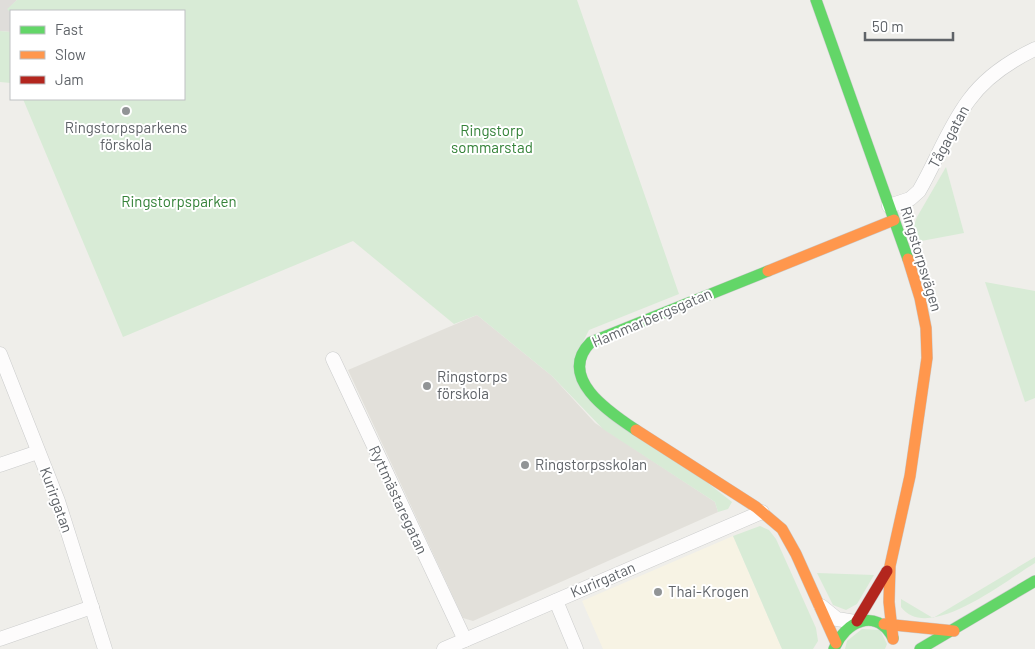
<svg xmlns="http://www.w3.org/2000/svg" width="1035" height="649" font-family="Barlow,sans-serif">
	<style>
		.commercial { fill: #f7f3e4 }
		.industrial { fill: #dfddda }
		.education { fill: #e2e0da }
		.green { fill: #d8ebd6 }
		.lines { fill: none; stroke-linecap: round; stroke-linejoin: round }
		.street-casing { stroke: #cbcccc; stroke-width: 15 }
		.fast-casing { stroke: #cacacb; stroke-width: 12 }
		.slow-casing { stroke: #cacacb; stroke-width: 12 }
		.jam-casing { stroke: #cacacb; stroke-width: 12 }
		.street { stroke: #fdfcfc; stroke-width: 14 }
		.fast { stroke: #63d668; stroke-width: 11 }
		.slow { stroke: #ff974d; stroke-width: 11 }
		.jam { stroke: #b3261e; stroke-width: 11 }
		.poi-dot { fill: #919496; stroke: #fff; stroke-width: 2 }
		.labels { text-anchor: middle; stroke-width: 4; stroke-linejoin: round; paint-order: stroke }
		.poi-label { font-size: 15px; fill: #5f6368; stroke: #fff; text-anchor: start }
		.park-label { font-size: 15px; fill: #348238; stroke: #fff }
		.street-label { font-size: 15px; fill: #5f6368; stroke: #fff }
	</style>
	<rect width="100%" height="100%" fill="#efeeea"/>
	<path class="commercial" d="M 733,536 L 782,649 L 603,649 L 582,601 Z"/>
	<path class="industrial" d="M 0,0 L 17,0 L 8,9 L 11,13 L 11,32 L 0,31 Z"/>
	<path class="education" d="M 477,315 L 552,376 L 595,423 L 715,502 L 718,512 L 473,621 L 463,618 L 348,370 Z"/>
	<g class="green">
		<path d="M 17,0 L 577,0 L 679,294 L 589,330 L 579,350 L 582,384 L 732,502 L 728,509 L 718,512 L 715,502 L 603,429 L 552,376 L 477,315 L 454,324 L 353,241 L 123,337 L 23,99 L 184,99 L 184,11 L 11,11 L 11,13 L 7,9 Z"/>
		<path d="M 0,31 L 11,32 L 11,83 L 0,82 Z"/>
		<path d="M 946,167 L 964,233 L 916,242 L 913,228 L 917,217 Z"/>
		<path d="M 985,282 L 1035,291 L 1035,398 L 1025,402 Z"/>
		<path d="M 760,526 L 769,530 L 776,539 L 816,628 L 818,641 L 813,649 L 782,649 L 733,536 Z"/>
		<path d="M 1035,557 L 1035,563 C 1008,579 928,644 901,607 L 901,599 L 933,618 Z"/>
		<path d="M 817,573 L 874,575 L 857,604 L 846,610 L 833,605 Z"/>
		<path d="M 862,629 L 880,630 L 887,644 L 885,649 L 845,649 L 847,641 Z"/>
	</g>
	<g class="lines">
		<g class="street-casing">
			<g id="street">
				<path d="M 889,206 L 910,199 L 919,191 C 936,162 948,128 969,100 C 985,78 1010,61 1035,49"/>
				<path d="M 0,354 L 58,501 L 105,649"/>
				<path d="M 333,359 L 465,640"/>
				<path d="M 0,465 L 38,452"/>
				<path d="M 556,601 L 576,649"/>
				<path d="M 821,606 L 837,619 L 855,622"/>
				<path d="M 0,639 L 92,607"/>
				<path d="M 444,649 L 762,512"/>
			</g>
		</g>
		<g class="fast-casing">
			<g id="fast">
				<path d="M 816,0 L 908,259"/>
				<path d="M 636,430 C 609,412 556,377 591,342 L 768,271"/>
				<path d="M 834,649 C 845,621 876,607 893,638"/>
				<path d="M 920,649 L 1035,581"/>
			</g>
		</g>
		<g class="slow-casing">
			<g id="slow">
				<path d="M 768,271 L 894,220"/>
				<path d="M 636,430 L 756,507 L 782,529 L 796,554 L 836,643"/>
				<path d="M 884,624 L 954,631"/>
				<path d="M 893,639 L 889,602 L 890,566 L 910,476 L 927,358 L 926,328 L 920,298 L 908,259"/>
			</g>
		</g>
		<g class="jam-casing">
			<path id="jam" d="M 857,621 L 887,571"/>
		</g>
		<use href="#street" class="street"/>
		<use href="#fast" class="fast"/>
		<use href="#slow" class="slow"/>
		<use href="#jam" class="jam"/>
	</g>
	<g class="poi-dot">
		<circle cx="126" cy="111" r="5"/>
		<circle cx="427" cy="386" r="5"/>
		<circle cx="525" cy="465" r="5"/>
		<circle cx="658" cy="592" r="5"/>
	</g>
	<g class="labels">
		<g class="poi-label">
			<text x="126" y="133" text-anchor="middle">Ringstorpsparkens<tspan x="126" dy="17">förskola</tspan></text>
			<text x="437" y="382">Ringstorps<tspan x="437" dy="17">förskola</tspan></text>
			<text x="535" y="470">Ringstorpsskolan</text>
			<text x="668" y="597">Thai-Krogen</text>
		</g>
		<g class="park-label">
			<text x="492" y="136">Ringstorp<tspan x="492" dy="17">sommarstad</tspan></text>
			<text x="179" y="207">Ringstorpsparken</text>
		</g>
		<g class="street-label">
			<text transform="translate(949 137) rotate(-62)" y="5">Tågagatan</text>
			<text transform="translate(921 259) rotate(73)" y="5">Ringstorpsvägen</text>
			<text transform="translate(652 318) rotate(-23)" y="5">Hammarbergsgatan</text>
			<text transform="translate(56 500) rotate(70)" y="5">Kurirgatan</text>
			<text transform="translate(398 500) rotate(65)" y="5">Ryttmästaregatan</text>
			<text transform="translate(603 580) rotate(-23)" y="5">Kurirgatan</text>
		</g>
	</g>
	<rect x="10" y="10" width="175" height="90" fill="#ffffff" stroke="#bfc1c3"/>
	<rect x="20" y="26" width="25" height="8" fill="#63d668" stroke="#bfc1c3"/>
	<text x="55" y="35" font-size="15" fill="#5f6368">Fast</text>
	<rect x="20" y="51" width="25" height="8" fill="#ff974d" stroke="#bfc1c3"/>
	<text x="55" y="60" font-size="15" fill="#5f6368">Slow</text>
	<rect x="20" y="76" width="25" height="8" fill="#b3261e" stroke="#bfc1c3"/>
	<text x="55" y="85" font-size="15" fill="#5f6368">Jam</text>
	<path d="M865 32v8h88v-8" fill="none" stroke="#5f6368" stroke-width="2.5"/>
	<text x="872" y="32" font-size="15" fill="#5f6368" stroke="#ffffff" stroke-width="4" paint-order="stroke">50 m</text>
</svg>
